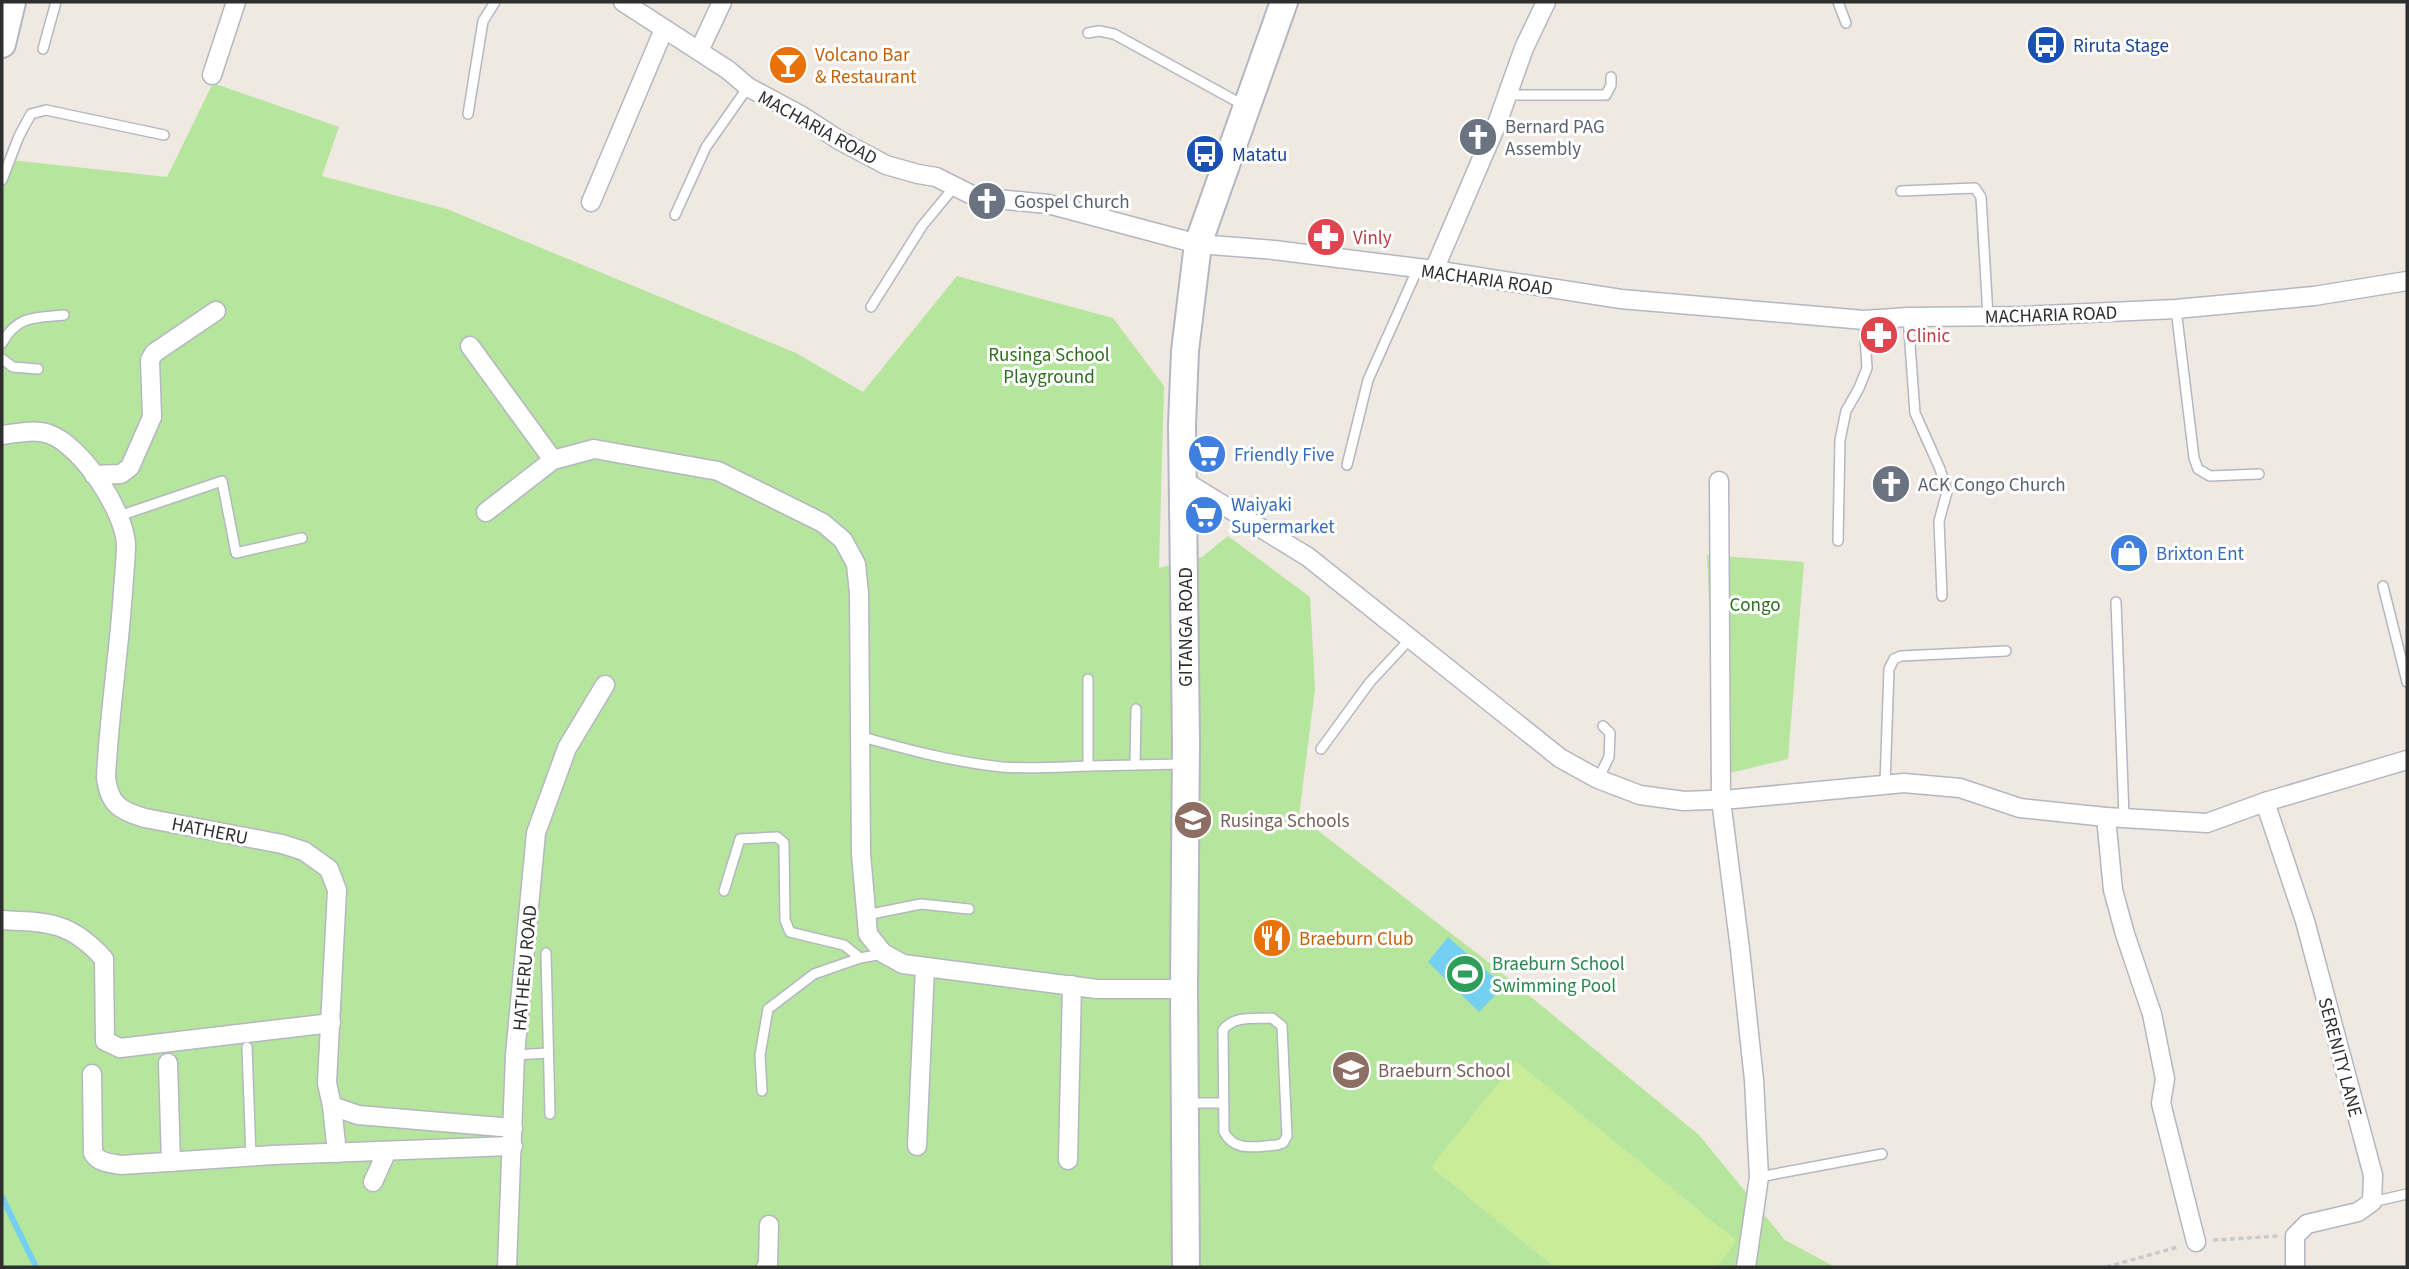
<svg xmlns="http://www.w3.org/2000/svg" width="2409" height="1269" font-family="'Source Sans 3',sans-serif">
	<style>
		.green { fill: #b6e59e }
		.pitch { fill: #c9ec9a }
		.water { fill: #75cff0 }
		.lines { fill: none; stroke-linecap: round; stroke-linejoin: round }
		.stream { stroke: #75cff0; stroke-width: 6 }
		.service-casing { stroke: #b4b7c1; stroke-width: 12 }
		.minor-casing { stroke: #b4b7c1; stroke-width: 21 }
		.secondary-casing { stroke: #b4b7c1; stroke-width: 30 }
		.path { stroke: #c9c9c9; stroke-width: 3.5; stroke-dasharray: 5 3.5; stroke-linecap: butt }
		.service { stroke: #fff; stroke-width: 9 }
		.minor { stroke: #fff; stroke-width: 18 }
		.secondary { stroke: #fff; stroke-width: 26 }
		.labels { text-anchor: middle; stroke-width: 6; stroke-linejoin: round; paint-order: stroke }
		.transit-label { font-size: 19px; fill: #164399; stroke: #fff; text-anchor: start }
		.food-label { font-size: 19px; fill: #c56008; stroke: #fff; text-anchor: start }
		.worship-label { font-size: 19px; fill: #5b616d; stroke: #fff; text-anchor: start }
		.street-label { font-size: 19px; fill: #2e2e2e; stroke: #fff }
		.health-label { font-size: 19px; fill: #be3a42; stroke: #fff; text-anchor: start }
		.park-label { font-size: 19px; fill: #2c6e1b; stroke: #fff }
		.shop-label { font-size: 19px; fill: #366cbe; stroke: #fff; text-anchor: start }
		.education-label { font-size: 19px; fill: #785e54; stroke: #fff; text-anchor: start }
		.leisure-label { font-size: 19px; fill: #27864d; stroke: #fff; text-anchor: start }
	</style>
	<rect width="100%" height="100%" fill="#efe9e1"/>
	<g class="green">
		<path d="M 213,83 L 339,127 L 322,176 L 447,209 L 796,353 L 863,392 L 957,276 L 1113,318 L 1164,386 L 1159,568 L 1202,557 L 1228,536 L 1310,597 L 1315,689 L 1299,816 L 1492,965 L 1699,1135 L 1785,1240 L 1835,1267 L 2,1267 L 2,159 L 167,177 Z"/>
		<path d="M 1707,555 L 1804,562 L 1788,759 L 1717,776 Z"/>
	</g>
	<path class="pitch" d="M 1516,1061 L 1737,1241 L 1716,1267 L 1554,1267 L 1431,1167 Z"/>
	<path class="water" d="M 1448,937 L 1504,986 L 1479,1012 L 1428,962 Z"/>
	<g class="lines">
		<path class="stream" d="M 2,1197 L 36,1267"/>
		<g class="service-casing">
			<g id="service">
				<path d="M 1838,2 L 1846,23"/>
				<path d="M 1088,33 L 1099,31 L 1114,34 L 1245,106"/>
				<path d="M 43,49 L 56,2"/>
				<path d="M 1508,95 L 1606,95 L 1611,85 L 1611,77"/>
				<path d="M 468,114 L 483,21 L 495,2"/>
				<path d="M 2,180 L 19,136 L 31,114 L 46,110 L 164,135"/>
				<path d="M 1901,191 L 1975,188 L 1981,197 L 1988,316"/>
				<path d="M 675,215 L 706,147 L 748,87"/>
				<path d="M 871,307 L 922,226 L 955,186"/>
				<path d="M 2176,309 L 2194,458 L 2198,469 L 2210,476 L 2259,474"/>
				<path d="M 1908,317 L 1915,413 L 1940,469 L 1947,492 L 1939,521 L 1942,596"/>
				<path d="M 2,343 C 18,315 34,318 64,315"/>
				<path d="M 2,359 L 13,367 L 38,369"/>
				<path d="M 1347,465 L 1368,380 L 1418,268"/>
				<path d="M 119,516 L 222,481 L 236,553 L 302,538"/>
				<path d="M 1838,541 L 1840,440 L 1846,411 L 1859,388 L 1867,368 L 1864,320"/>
				<path d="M 2383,586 L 2407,682"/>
				<path d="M 2116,602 L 2124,816"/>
				<path d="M 859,736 C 905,749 953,762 1002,767 C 1030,769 1059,767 1088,766 L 1088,679"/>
				<path d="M 1321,749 L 1370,682 L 1410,639"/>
				<path d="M 1135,765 L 1182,764"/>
				<path d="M 1088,766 L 1135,765 L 1136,709"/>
				<path d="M 1600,780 L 1603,769 L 1609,757 L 1610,733 L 1603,726"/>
				<path d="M 1885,784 L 1889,669 L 1894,659 L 1901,656 L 2006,651"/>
				<path d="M 724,891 L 740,839 L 777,837 L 784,843 L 785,920 L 790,932 L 844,945 L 860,958"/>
				<path d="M 866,915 L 921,904 L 969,909"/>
				<path d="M 546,953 L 550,1114"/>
				<path d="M 1272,1018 L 1282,1026 L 1287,1136 L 1283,1143 L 1277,1145 C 1257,1146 1235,1153 1224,1132 L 1223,1030 C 1234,1015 1254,1019 1272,1018 Z"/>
				<path d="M 247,1047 L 251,1157"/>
				<path d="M 515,1055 L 548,1053"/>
				<path d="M 762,1091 L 760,1055 L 768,1009 L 814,974 L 860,958 L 883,954"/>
				<path d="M 1189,1103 L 1222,1103"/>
				<path d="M 1759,1177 L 1882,1154"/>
				<path d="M 2372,1202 L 2407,1194"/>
			</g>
		</g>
		<g class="minor-casing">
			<g id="minor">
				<path d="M 623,2 L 728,70 L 748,87 L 802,116 L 839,140 L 886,165 L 918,174 L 936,177 L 976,197 L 1048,204 L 1198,244 L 1274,250 L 1434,270 L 1621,299 L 1864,320 L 1908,317 L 2022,316 L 2176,309 L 2314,296 L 2407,281"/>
				<path d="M 699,51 L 722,2"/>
				<path d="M 212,75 L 236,2"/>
				<path d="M 591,202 L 664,29"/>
				<path d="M 1434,270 L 1498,121 L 1524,48 L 1546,2"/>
				<path d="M 470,346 L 553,460"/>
				<path d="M 2,435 C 17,433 34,429 49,434 C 81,445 124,510 126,544 C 126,559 124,576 123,591 C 119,653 109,715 106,777 C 109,804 120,811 145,818 L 282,844 L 304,851 L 329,869 L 337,890 L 327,1083 L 332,1106 L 358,1115 L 513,1128"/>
				<path d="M 94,475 L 121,474 L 130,467 L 152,417 L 150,360 L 154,353 L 216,311"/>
				<path d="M 1184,481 L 1308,557 L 1560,758 L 1598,779 L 1640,795 L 1684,801 L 1734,799 L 1904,783 L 1960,788 L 2020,808 L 2106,817 L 2207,823 L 2265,802 L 2407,760"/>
				<path d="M 1719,481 L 1721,800 L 1740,949 L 1754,1080 L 1759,1177 L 1746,1267"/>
				<path d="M 486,512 L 553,460 L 594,449 L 718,471 L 823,523 L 843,540 L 856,564 L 859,593 L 861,854 L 868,934 L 883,953 L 903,964 L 1097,989 L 1184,989"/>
				<path d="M 2265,802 L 2305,921 L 2373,1175 L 2372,1202 L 2358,1212 L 2307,1224 L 2295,1236 L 2295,1267"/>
				<path d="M 2106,817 L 2113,890 L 2125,934 L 2152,1014 L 2165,1079 L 2161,1103 L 2196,1242"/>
				<path d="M 2,920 C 49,922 71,922 104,959 L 105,1041 L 120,1048 L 331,1023"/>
				<path d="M 168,1063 L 171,1162"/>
				<path d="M 92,1074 L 93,1153 C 99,1163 110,1163 121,1165 L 273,1155 L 513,1146"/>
				<path d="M 332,1106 L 337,1153"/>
				<path d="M 917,1146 L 925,967"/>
				<path d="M 1068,1160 L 1072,985"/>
				<path d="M 373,1182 L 387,1151"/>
				<path d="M 507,1267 L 515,1055 L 536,833 L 567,748 L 605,685"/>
				<path d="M 766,1267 L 768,1264 L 769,1225"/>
			</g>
		</g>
		<g class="secondary-casing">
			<g id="secondary">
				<path d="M 2,44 L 12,2"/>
				<path d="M 1186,1267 L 1184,989 L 1186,743 L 1182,425 L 1185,351 L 1198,244 L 1284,2"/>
			</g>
		</g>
		<g class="path">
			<path d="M 2213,1240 L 2279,1236"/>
			<path d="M 2106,1267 L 2178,1247"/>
		</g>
		<use href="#service" class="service"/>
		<use href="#minor" class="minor"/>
		<use href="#secondary" class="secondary"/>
	</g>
	<defs>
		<g id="bus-disc" transform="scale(2.0125)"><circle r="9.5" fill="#1a4fb4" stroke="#fff"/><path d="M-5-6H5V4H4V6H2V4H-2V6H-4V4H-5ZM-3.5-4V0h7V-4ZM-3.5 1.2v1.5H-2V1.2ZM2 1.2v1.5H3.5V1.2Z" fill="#fff"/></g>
		<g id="bar-disc" transform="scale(2.0125)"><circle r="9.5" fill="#e8710a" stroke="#fff"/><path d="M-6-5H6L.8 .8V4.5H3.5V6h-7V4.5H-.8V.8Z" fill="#fff"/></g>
		<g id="church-disc" transform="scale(2.0125)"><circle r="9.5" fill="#6b7280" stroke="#fff"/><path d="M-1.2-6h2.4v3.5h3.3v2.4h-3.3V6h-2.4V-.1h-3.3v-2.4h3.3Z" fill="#fff"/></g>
		<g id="pharmacy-disc" transform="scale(2.0125)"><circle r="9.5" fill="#e0444e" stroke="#fff"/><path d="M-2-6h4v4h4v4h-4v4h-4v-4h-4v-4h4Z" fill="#fff"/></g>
		<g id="supermarket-disc" transform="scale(2.0125)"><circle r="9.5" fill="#3f7fe0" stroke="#fff"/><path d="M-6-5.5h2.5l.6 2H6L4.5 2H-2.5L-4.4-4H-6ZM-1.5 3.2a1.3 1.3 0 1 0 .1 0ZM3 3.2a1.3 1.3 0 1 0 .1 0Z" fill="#fff"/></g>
		<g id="shop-disc" transform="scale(2.0125)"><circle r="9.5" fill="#3f7fe0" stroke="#fff"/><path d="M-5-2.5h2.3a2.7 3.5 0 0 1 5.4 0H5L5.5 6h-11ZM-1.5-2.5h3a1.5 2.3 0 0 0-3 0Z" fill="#fff"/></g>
		<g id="school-disc" transform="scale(2.0125)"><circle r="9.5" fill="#8d6e63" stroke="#fff"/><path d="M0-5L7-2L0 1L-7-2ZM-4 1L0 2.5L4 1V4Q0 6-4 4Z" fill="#fff"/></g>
		<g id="restaurant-disc" transform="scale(2.0125)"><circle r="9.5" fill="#e8710a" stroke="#fff"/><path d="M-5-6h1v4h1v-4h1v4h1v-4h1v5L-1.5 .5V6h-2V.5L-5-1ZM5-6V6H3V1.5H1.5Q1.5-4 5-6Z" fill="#fff"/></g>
		<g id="stadium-disc" transform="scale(2.0125)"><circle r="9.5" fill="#2e9e5b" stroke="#fff"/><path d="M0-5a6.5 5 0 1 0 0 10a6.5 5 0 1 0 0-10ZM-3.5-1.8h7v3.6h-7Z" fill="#fff"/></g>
	</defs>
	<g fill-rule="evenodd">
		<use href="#bus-disc" x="2046" y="45"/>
		<use href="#bar-disc" x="788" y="65"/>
		<use href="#church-disc" x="1478" y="137"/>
		<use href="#bus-disc" x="1205" y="154"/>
		<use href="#church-disc" x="987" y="201"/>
		<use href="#pharmacy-disc" x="1326" y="237"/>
		<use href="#pharmacy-disc" x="1879" y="335"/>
		<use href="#supermarket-disc" x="1207" y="454"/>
		<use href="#church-disc" x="1891" y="484"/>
		<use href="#supermarket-disc" x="1204" y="515"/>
		<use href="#shop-disc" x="2129" y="553"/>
		<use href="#school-disc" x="1193" y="820"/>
		<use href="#restaurant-disc" x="1272" y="938"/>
		<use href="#stadium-disc" x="1465" y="974"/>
		<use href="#school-disc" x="1351" y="1070"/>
	</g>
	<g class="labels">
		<g class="transit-label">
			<text x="2073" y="52">Riruta Stage</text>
			<text x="1232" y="161">Matatu</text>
		</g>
		<g class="food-label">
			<text x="815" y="61">Volcano Bar<tspan x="815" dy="22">&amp; Restaurant</tspan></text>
			<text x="1299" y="945">Braeburn Club</text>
		</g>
		<g class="worship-label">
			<text x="1505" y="133">Bernard PAG<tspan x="1505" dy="22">Assembly</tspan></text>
			<text x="1014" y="208">Gospel Church</text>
			<text x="1918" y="491">ACK Congo Church</text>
		</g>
		<g class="street-label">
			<text transform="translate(818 127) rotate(29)" y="7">MACHARIA ROAD</text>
			<text transform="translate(1487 279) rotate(8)" y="7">MACHARIA ROAD</text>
			<text transform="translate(2051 314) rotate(-2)" y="7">MACHARIA ROAD</text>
			<text transform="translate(1185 627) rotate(-90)" y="7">GITANGA ROAD</text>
			<text transform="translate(210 830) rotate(11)" y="7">HATHERU</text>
			<text transform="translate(524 968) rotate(-85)" y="7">HATHERU ROAD</text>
			<text transform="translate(2341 1057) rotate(75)" y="7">SERENITY LANE</text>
		</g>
		<g class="health-label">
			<text x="1353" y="244">Vinly</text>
			<text x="1906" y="342">Clinic</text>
		</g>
		<g class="park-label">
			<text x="1049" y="361">Rusinga School<tspan x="1049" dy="22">Playground</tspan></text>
			<text x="1755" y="611">Congo</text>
		</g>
		<g class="shop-label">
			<text x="1234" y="461">Friendly Five</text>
			<text x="1231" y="511">Waiyaki<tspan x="1231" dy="22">Supermarket</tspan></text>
			<text x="2156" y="560">Brixton Ent</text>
		</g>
		<g class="education-label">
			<text x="1220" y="827">Rusinga Schools</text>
			<text x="1378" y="1077">Braeburn School</text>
		</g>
		<g class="leisure-label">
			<text x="1492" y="970">Braeburn School<tspan x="1492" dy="22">Swimming Pool</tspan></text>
		</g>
	</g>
	<rect width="2409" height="1269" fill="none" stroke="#2e2e2e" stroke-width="7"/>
</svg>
